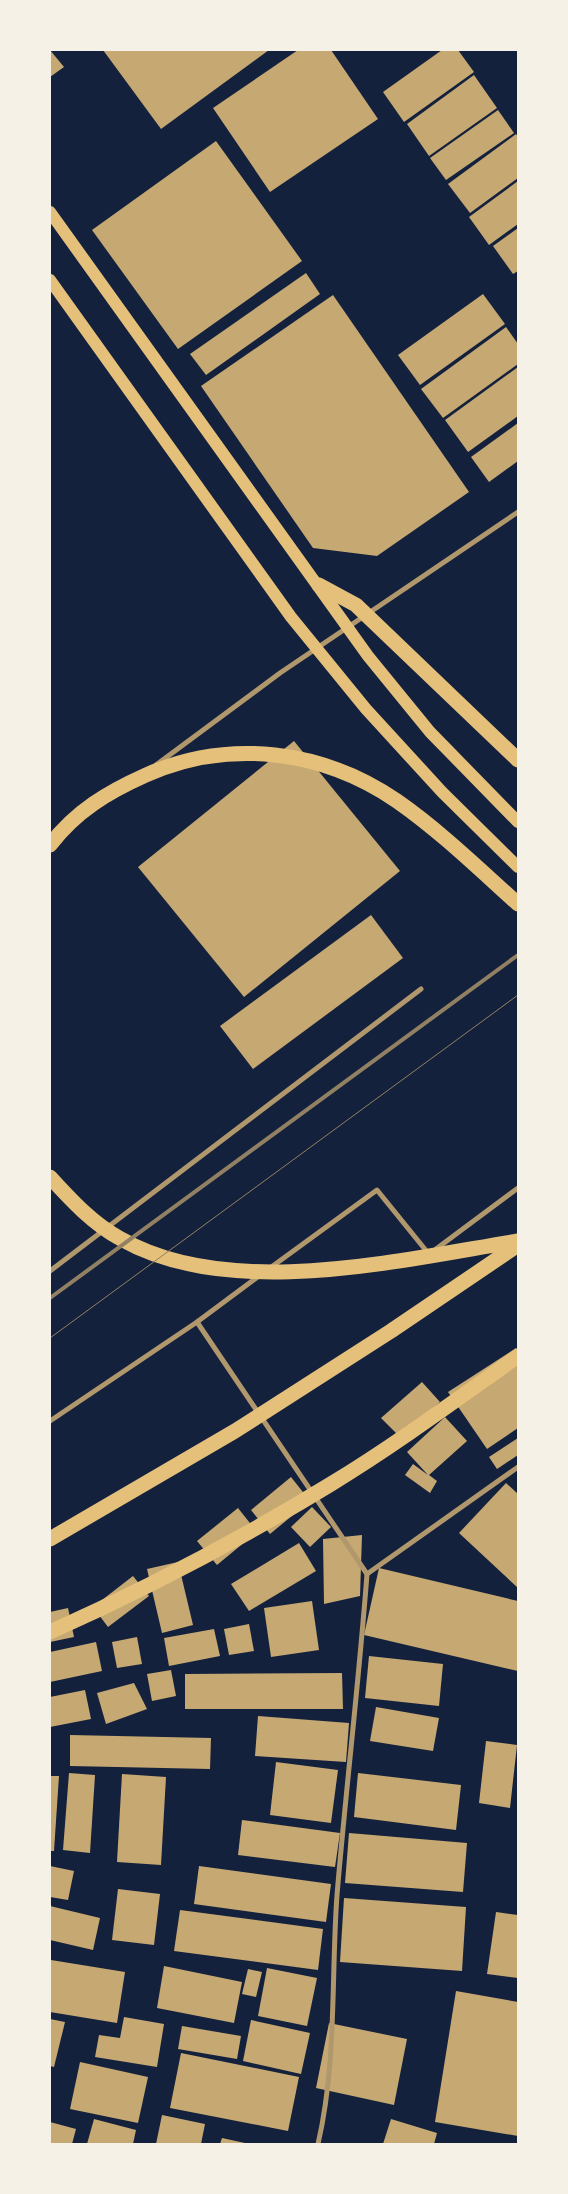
<svg xmlns="http://www.w3.org/2000/svg" width="568" height="2194" font-family="'PT Serif',serif">
	<style>
		.building { fill: #c6a872 }
		.lines { fill: none; stroke-linecap: round; stroke-linejoin: round }
		.minor { stroke: #b1986c; stroke-width: 5 }
		.primary { stroke: #e5c07b; stroke-width: 12 }
		.motorway { stroke: #e5c07b; stroke-width: 15 }
		.tram { stroke: #918062; stroke-width: 1 }
		.rail { stroke: #918062; stroke-width: 4 }
	</style>
	<rect width="100%" height="100%" fill="#14213d"/>
	<g class="building">
		<path d="M 50,50 L 64,67 L 50,77 Z"/>
		<path d="M 103,50 L 269,50 L 161,129 Z"/>
		<path d="M 298,50 L 331,50 L 378,119 L 270,192 L 213,108 Z"/>
		<path d="M 442,50 L 458,50 L 474,72 L 404,122 L 383,92 Z"/>
		<path d="M 474,75 L 497,108 L 429,156 L 407,124 Z"/>
		<path d="M 498,110 L 514,133 L 446,180 L 430,158 Z"/>
		<path d="M 516,134 L 518,137 L 518,178 L 470,213 L 448,184 Z"/>
		<path d="M 216,141 L 302,261 L 178,349 L 92,230 Z"/>
		<path d="M 518,181 L 518,224 L 489,245 L 469,217 Z"/>
		<path d="M 518,228 L 518,271 L 513,274 L 493,246 Z"/>
		<path d="M 306,273 L 320,294 L 206,375 L 190,354 Z"/>
		<path d="M 483,294 L 505,324 L 420,385 L 398,355 Z"/>
		<path d="M 333,295 L 469,492 L 377,556 L 313,548 L 201,386 Z"/>
		<path d="M 506,327 L 518,344 L 518,364 L 443,418 L 421,389 Z"/>
		<path d="M 518,367 L 518,416 L 468,452 L 445,420 Z"/>
		<path d="M 518,423 L 518,461 L 489,482 L 471,457 Z"/>
		<path d="M 294,741 L 400,871 L 244,997 L 138,867 Z"/>
		<path d="M 371,915 L 403,958 L 253,1069 L 220,1026 Z"/>
		<path d="M 516,1348 L 518,1351 L 518,1428 L 487,1449 L 448,1392 Z"/>
		<path d="M 422,1382 L 440,1402 L 400,1437 L 381,1418 Z"/>
		<path d="M 445,1417 L 467,1441 L 429,1475 L 437,1481 L 430,1493 L 405,1475 L 413,1464 L 428,1475 L 407,1452 Z"/>
		<path d="M 518,1438 L 518,1455 L 497,1469 L 489,1457 Z"/>
		<path d="M 291,1477 L 310,1501 L 270,1534 L 251,1510 Z"/>
		<path d="M 506,1483 L 518,1494 L 518,1588 L 459,1533 Z"/>
		<path d="M 312,1507 L 331,1527 L 310,1547 L 291,1527 Z"/>
		<path d="M 238,1508 L 257,1532 L 217,1565 L 197,1541 Z"/>
		<path d="M 362,1535 L 360,1596 L 324,1604 L 323,1539 Z"/>
		<path d="M 299,1543 L 316,1571 L 249,1611 L 231,1584 Z"/>
		<path d="M 178,1562 L 193,1625 L 162,1633 L 147,1569 Z"/>
		<path d="M 379,1568 L 518,1601 L 518,1671 L 364,1635 Z"/>
		<path d="M 133,1576 L 149,1596 L 108,1627 L 93,1607 Z"/>
		<path d="M 312,1601 L 319,1650 L 271,1657 L 264,1608 Z"/>
		<path d="M 68,1608 L 74,1637 L 50,1642 L 50,1612 Z"/>
		<path d="M 249,1624 L 254,1651 L 229,1655 L 224,1629 Z"/>
		<path d="M 214,1629 L 220,1656 L 169,1666 L 164,1638 Z"/>
		<path d="M 137,1637 L 142,1664 L 117,1668 L 112,1642 Z"/>
		<path d="M 96,1642 L 102,1671 L 50,1682 L 50,1652 Z"/>
		<path d="M 369,1656 L 443,1664 L 439,1706 L 365,1698 Z"/>
		<path d="M 171,1670 L 176,1696 L 152,1701 L 147,1674 Z"/>
		<path d="M 342,1673 L 343,1709 L 185,1709 L 185,1674 Z"/>
		<path d="M 134,1683 L 147,1709 L 106,1724 L 97,1693 Z"/>
		<path d="M 85,1690 L 91,1719 L 50,1727 L 50,1697 Z"/>
		<path d="M 376,1707 L 439,1718 L 433,1751 L 370,1741 Z"/>
		<path d="M 258,1716 L 349,1723 L 346,1762 L 255,1756 Z"/>
		<path d="M 70,1735 L 211,1738 L 210,1769 L 70,1766 Z"/>
		<path d="M 486,1741 L 517,1745 L 510,1808 L 479,1803 Z"/>
		<path d="M 276,1762 L 338,1770 L 331,1823 L 270,1815 Z"/>
		<path d="M 69,1773 L 95,1775 L 90,1853 L 63,1850 Z"/>
		<path d="M 358,1773 L 461,1785 L 456,1830 L 354,1817 Z"/>
		<path d="M 122,1774 L 166,1777 L 161,1865 L 117,1862 Z"/>
		<path d="M 50,1776 L 59,1776 L 54,1851 L 50,1851 Z"/>
		<path d="M 242,1820 L 340,1833 L 335,1867 L 238,1855 Z"/>
		<path d="M 349,1833 L 467,1843 L 463,1892 L 345,1883 Z"/>
		<path d="M 50,1866 L 74,1871 L 68,1900 L 50,1897 Z"/>
		<path d="M 199,1866 L 331,1884 L 326,1922 L 194,1904 Z"/>
		<path d="M 118,1889 L 160,1894 L 154,1945 L 112,1940 Z"/>
		<path d="M 344,1898 L 466,1907 L 462,1971 L 340,1962 Z"/>
		<path d="M 50,1906 L 100,1918 L 93,1950 L 50,1940 Z"/>
		<path d="M 180,1910 L 323,1929 L 318,1970 L 174,1951 Z"/>
		<path d="M 496,1912 L 518,1915 L 518,1978 L 487,1974 Z"/>
		<path d="M 51,1960 L 125,1972 L 117,2023 L 50,2012 Z"/>
		<path d="M 164,1966 L 242,1982 L 234,2023 L 157,2008 Z"/>
		<path d="M 267,1968 L 317,1978 L 307,2026 L 258,2016 Z"/>
		<path d="M 248,1969 L 262,1972 L 256,1997 L 242,1994 Z"/>
		<path d="M 456,1991 L 518,2002 L 518,2136 L 435,2122 Z"/>
		<path d="M 124,2017 L 164,2024 L 157,2067 L 95,2057 L 99,2035 L 120,2038 Z"/>
		<path d="M 50,2019 L 65,2022 L 54,2067 L 50,2066 Z"/>
		<path d="M 251,2020 L 310,2033 L 301,2074 L 243,2061 Z"/>
		<path d="M 329,2023 L 407,2039 L 394,2105 L 316,2088 Z"/>
		<path d="M 182,2026 L 241,2036 L 237,2059 L 178,2049 Z"/>
		<path d="M 181,2053 L 299,2077 L 288,2131 L 170,2108 Z"/>
		<path d="M 80,2062 L 148,2077 L 138,2123 L 70,2109 Z"/>
		<path d="M 162,2115 L 205,2124 L 201,2144 L 156,2144 Z"/>
		<path d="M 94,2119 L 136,2130 L 133,2144 L 87,2144 Z"/>
		<path d="M 391,2119 L 437,2133 L 434,2144 L 383,2144 Z"/>
		<path d="M 50,2122 L 76,2129 L 72,2144 L 50,2144 Z"/>
		<path d="M 222,2138 L 245,2143 L 244,2144 L 220,2144 Z"/>
	</g>
	<g class="lines">
		<g class="minor">
			<path d="M 156,765 L 280,673 L 518,512"/>
			<path d="M 436,1249 L 518,1188"/>
			<path d="M 270,1268 L 377,1190 L 428,1253"/>
			<path d="M 50,1271 L 421,989"/>
			<path d="M 197,1322 L 367,1574"/>
			<path d="M 50,1421 L 197,1322 L 259,1276"/>
			<path d="M 318,2144 C 337,2062 331,1978 337,1895 C 346,1788 359,1681 367,1574 L 518,1467"/>
		</g>
		<g class="primary">
			<path d="M 50,212 L 368,656 L 430,732 L 518,822"/>
			<path d="M 50,280 L 291,617 L 366,709 L 442,792 L 518,867"/>
		</g>
		<g class="motorway">
			<path d="M 319,585 L 356,605 L 518,760"/>
			<path d="M 50,845 C 76,811 108,792 146,775 C 229,738 323,750 397,801 C 440,831 479,869 518,904"/>
			<path d="M 50,1177 C 71,1200 93,1224 121,1239 C 230,1301 400,1260 518,1241"/>
			<path d="M 50,1539 L 235,1431 L 391,1331 L 518,1245"/>
			<path d="M 50,1632 C 146,1589 241,1539 331,1484 C 395,1445 456,1400 518,1356"/>
		</g>
		<path class="tram" d="M 50,1338 L 518,995"/>
		<path class="rail" d="M 50,1298 L 518,955"/>
	</g>
	<rect width="568" height="2194" fill="none" stroke="#f6f1e7" stroke-width="102"/>
</svg>
